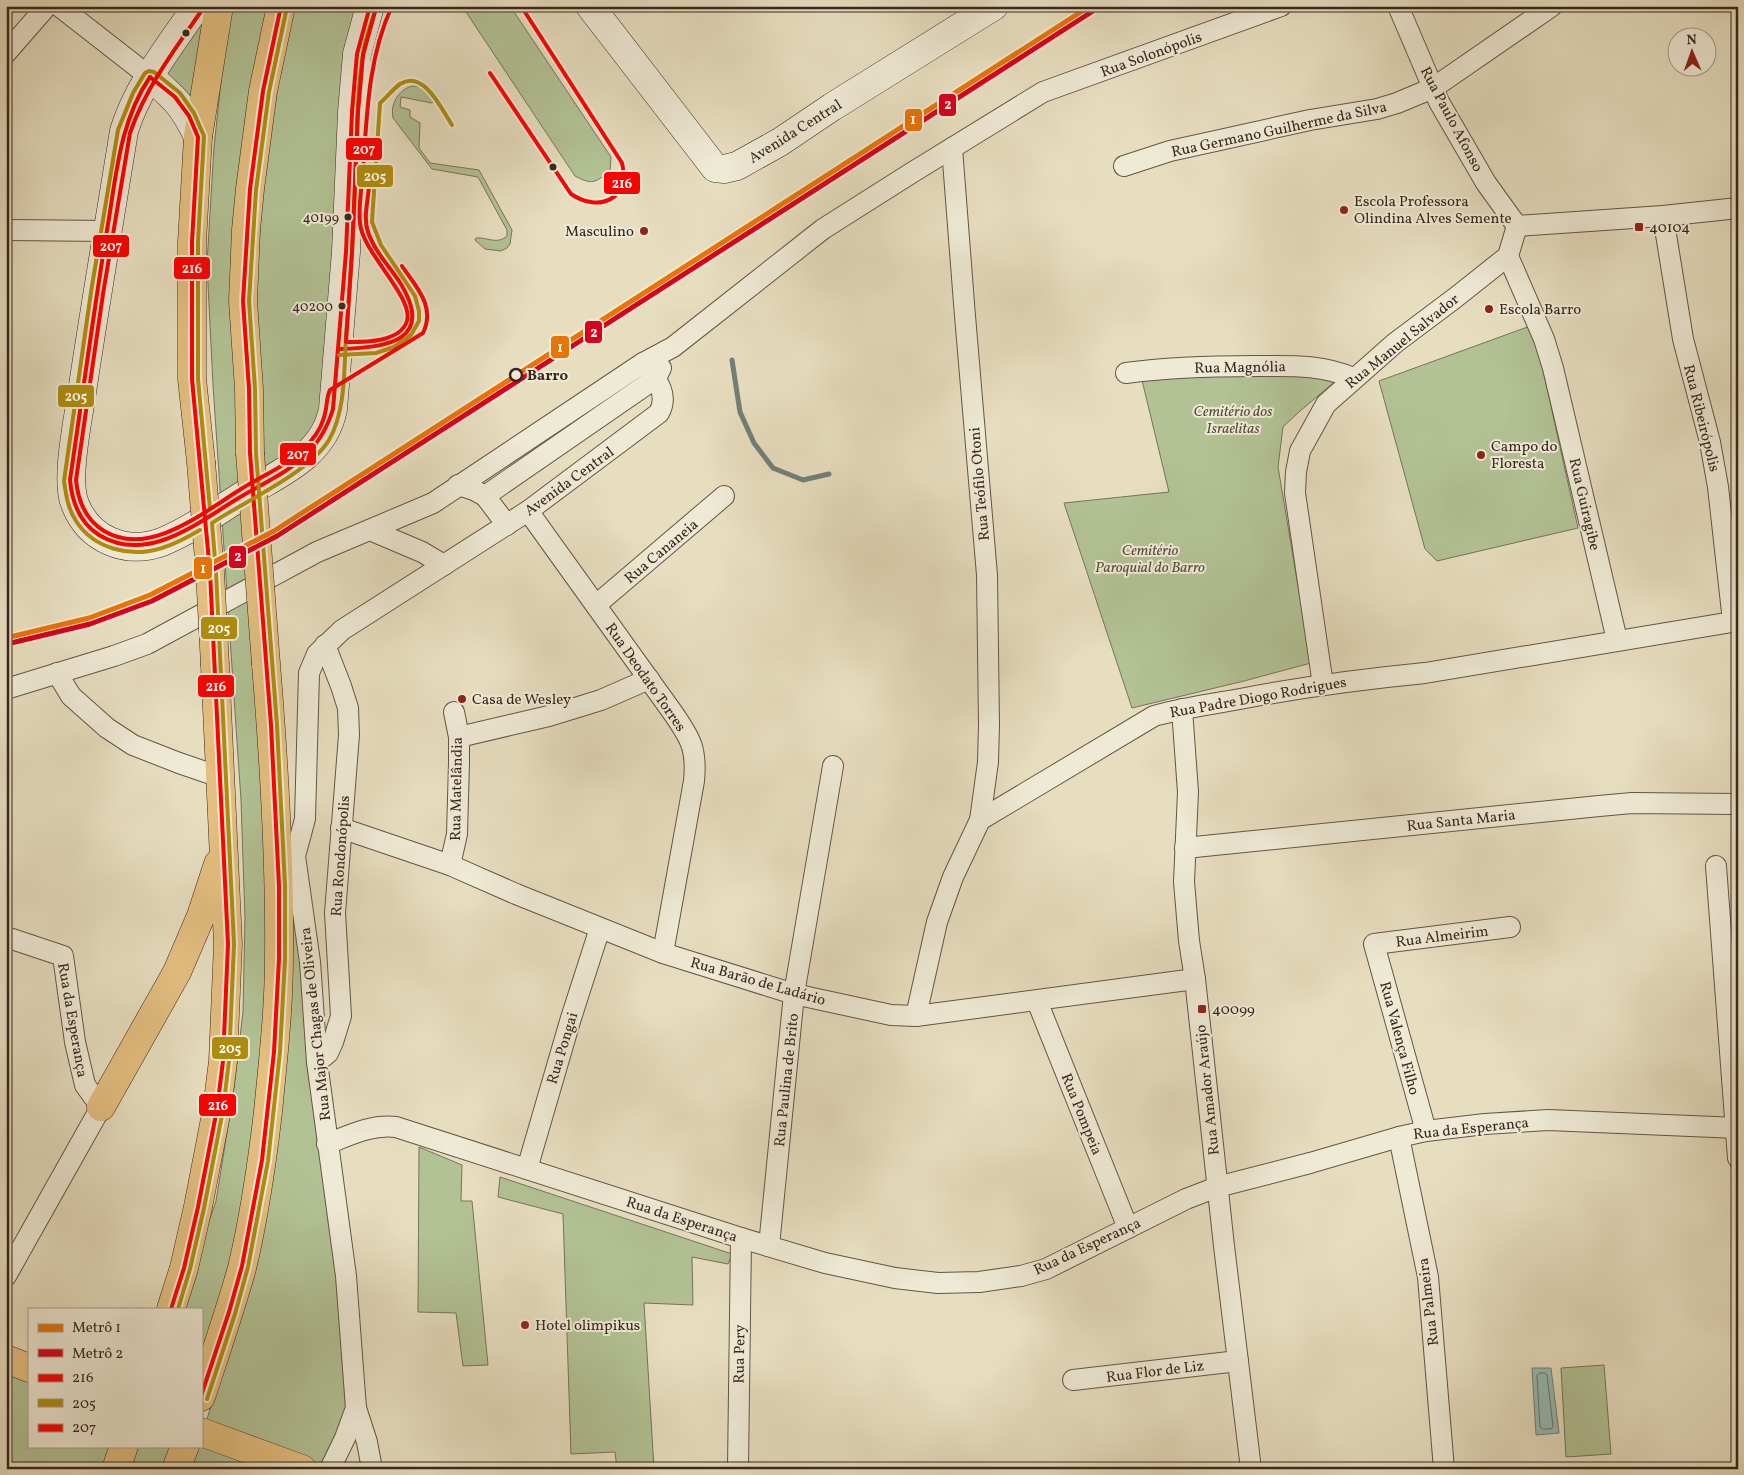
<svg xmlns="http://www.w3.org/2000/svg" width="1744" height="1475" font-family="Vollkorn,serif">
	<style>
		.green { fill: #b2c295; stroke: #75745a }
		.water { fill: #97bcb5; stroke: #718079 }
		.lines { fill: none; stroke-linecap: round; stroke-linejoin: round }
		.shore { stroke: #68726a; stroke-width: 1 }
		.stream { stroke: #718079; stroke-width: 5 }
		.street-casing { stroke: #645546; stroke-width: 22 }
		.secondary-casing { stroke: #38271e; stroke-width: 29 }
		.primary-casing { stroke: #38271e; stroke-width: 29 }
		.highway-casing { stroke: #38271e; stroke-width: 29 }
		.street { stroke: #efead6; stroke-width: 20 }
		.secondary { stroke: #efead6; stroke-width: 28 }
		.primary { stroke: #e4bf80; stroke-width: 28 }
		.highway { stroke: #e4bf80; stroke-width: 28 }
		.highway-bridge-casing { stroke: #38271e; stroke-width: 29; stroke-linecap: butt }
		.highway-bridge { stroke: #e4bf80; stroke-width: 28 }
		.bus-1-casing { stroke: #efead6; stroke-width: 8 }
		.bus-2-casing { stroke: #efead6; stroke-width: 8 }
		.bus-3-casing { stroke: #efead6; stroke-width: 8 }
		.bus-1 { stroke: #f00; stroke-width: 4 }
		.bus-2 { stroke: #af8e0c; stroke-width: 4 }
		.bus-3 { stroke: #f00; stroke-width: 4 }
		.metro-1-casing { stroke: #efead6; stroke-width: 9 }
		.metro-2-casing { stroke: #efead6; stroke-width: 9 }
		.metro-1 { stroke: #e77405; stroke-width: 5 }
		.metro-2 { stroke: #d9001c; stroke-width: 5 }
		.bus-dot { fill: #38271e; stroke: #efead6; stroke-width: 2 }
		.poi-dot { fill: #8f2418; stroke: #efead6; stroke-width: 2 }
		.stop-dot { fill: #efead6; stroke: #38271e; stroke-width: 2.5 }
		.labels { text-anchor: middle; stroke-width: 4; stroke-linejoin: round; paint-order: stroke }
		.bus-label { font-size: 14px; fill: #38271e; stroke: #efead6; text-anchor: end }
		.street-label { font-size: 15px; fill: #38271e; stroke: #efead6 }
		.poi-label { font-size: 15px; fill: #38271e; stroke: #efead6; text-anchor: start }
		.stop-label { font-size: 15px; font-weight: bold; fill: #38271e; stroke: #efead6; text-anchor: start }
		.park-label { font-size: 15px; font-style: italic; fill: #564e3c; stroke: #efead6 }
		.line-badge { stroke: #efead6; stroke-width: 2 }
		.badge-label { font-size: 14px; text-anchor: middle; font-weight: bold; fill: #fff }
	</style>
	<rect width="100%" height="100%" fill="#e7dec0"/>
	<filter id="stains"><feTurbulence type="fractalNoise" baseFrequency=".004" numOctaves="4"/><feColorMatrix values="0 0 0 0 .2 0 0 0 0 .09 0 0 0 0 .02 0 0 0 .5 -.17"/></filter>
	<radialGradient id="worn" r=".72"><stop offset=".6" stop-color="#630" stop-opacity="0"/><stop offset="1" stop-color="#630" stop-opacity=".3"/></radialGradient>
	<g class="green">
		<path d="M 229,6 L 272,6 L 243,185 L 271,875 L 262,1110 L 201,1402 L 201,1309 L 179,1309 L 216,1201 L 233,1096 L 243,1012 L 245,918 L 241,800 L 213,385 L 207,264 L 214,147 Z"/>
		<path d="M 288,6 L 361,6 L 340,277 L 320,427 L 260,485 L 249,389 L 269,97 Z"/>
		<path d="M 462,6 L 510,6 L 611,157 L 610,171 C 595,183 592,185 575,176 Z"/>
		<path d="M 206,8 L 191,112 L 157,90 Z"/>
		<path d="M 412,86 L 423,87 L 434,101 L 432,103 L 401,97 L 400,107 L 410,110 L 410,117 L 420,123 L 419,148 L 430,163 L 479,170 L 512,230 L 510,244 L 507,248 L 501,251 L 485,249 L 475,240 L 476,238 C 487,237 497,245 507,236 L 507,230 L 478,177 L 432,169 L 393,118 C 390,105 398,90 412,86 Z"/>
		<path d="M 1533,325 L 1578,528 L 1437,561 L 1425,549 L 1379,381 Z"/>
		<path d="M 399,348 L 392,355 L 363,369 C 372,359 387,352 399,348 Z"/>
		<path d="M 1169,370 L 1339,378 L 1300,411 L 1283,427 L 1278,467 L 1311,663 L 1244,681 L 1132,708 L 1064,503 L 1169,492 L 1141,376 Z"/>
		<path d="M 279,777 L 353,1359 L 346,1431 L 334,1451 L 320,1465 L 206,1422 L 243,1308 L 284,1049 Z"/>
		<path d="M 419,1147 L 462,1165 L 461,1201 L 472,1201 L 488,1365 L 463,1366 L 456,1313 L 418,1312 Z"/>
		<path d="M 500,1177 L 732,1254 L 728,1264 L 692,1257 L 693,1305 L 644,1303 L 654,1469 L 617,1469 L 615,1452 L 571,1454 L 563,1214 L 498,1197 Z"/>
		<path d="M 1604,1365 L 1611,1454 L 1566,1457 L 1561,1368 Z"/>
		<path d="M 14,1372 L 29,1376 L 29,1446 L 122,1446 L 111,1469 L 6,1469 L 6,1376 Z"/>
		<path d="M 131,1446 L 186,1446 L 178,1469 L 121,1469 Z"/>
		<path d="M 195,1446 L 201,1446 L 286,1469 L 187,1469 Z"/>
	</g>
	<path class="water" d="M 1532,1368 L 1551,1368 L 1559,1433 L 1536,1435 Z"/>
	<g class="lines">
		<path class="shore" d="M 1540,1373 L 1545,1373 L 1547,1375 L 1553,1426 L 1551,1429 L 1543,1429 L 1540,1427 L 1537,1376 Z"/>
		<path class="stream" d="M 732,360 L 740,412 L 754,443 L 773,468 L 803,480 L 829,474"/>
		<g class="street-casing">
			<g id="street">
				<path d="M 59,6 L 150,77"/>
				<path d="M 1398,6 L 1439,102 L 1486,183 L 1517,226"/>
				<path d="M 6,53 L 47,6"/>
				<path d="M 952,148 L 965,316 L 987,575 L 989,725 L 988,762 L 980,820"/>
				<path d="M 1124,166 L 1170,151 L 1310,120 L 1377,109 L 1397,103 L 1433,88 L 1552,6"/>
				<path d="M 1663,216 L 1683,339 L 1710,442 L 1718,487 L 1733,621"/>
				<path d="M 1517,226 L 1663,216 L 1738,208"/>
				<path d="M 6,230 L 108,231"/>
				<path d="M 1508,256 L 1544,339 L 1553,368 L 1617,640"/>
				<path d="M 1126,373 C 1169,367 1212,366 1256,366 C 1290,366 1321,364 1353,378"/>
				<path d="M 458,485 L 474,490 L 485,496 L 656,378 L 661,368"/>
				<path d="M 485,496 L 507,525"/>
				<path d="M 528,511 L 673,713 C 691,739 697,749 694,781 L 663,953"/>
				<path d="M 370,530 L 422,552 L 444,565"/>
				<path d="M 596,605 L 724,496"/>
				<path d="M 57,673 L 71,696 L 107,728 L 133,745 L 179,763 L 220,777"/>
				<path d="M 1323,685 L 1295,493 L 1296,472 L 1300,451 L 1326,404 L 1395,343 L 1455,298 L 1508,256 L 1517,226"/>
				<path d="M 6,689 L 114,656 L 147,644 L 317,552 L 433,503 L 643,363 L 673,347 L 823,229 L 913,172 L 1043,92 L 1281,6"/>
				<path d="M 1182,709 L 1188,792 L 1184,882 L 1189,941 L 1195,979 L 1224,1246 L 1251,1469"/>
				<path d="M 459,737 L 549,716 L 601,700 L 649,679"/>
				<path d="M 341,828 L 450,865 L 516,894 L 663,953 L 794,994 L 891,1015 L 916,1016 L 1195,979"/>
				<path d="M 1185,848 L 1599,806 L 1632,803 L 1738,804"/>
				<path d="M 450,865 L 457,834 L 459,763 L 459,737 L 454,712"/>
				<path d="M 1716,866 L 1738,1158"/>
				<path d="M 6,937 L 63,956 L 75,1042 L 85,1085 L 101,1107 L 6,1276"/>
				<path d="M 1037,1001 L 1128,1228"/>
				<path d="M 916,1016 L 937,922 L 953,877 L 980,820 L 1154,716 C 1182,708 1211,704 1240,699 C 1302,687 1363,679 1425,673 L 1738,621"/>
				<path d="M 317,1062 L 328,1053 L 333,1042 L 341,1016 L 335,913 L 349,735 L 348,708 L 341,686 L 325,645"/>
				<path d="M 1426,1131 L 1374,944 L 1510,927"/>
				<path d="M 1399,1137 L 1428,1277 L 1444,1469"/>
				<path d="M 327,1144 C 350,1135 372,1124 396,1127 L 741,1238 L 825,1263 L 895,1278 L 938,1283 L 979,1282 L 1021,1276 L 1046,1269 L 1186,1199 L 1217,1187 L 1310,1163 L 1399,1137 L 1426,1131 L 1485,1124 L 1548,1120 L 1738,1128"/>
				<path d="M 527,1169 L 571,1018 L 600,928"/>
				<path d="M 769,1246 L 794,994 L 833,766"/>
				<path d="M 1073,1380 L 1238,1361"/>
				<path d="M 330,1469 L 345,1438 L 356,1408"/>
				<path d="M 372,1469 L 367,1442 L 356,1408 L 346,1276 L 317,1062 L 310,962 L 295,856 L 305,819 L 309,673 L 317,654 L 342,630 L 528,511 L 659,413 C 670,393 655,378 643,363"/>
				<path d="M 738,1469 L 741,1238"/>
			</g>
		</g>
		<g class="secondary-casing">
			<g id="secondary">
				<path d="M 197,6 C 170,46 138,85 124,131 C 110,218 95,305 82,392 C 78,420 65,480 75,504 C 89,540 126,555 162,542 C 189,531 213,514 237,499 C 275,475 324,458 333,409 L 346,252 L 352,112 L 357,54 L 370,6"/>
				<path d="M 590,6 L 715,168 L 724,169 L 737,166 L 780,142 L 832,107 L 994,6"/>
				<path d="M 150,77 C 175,98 184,107 198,137"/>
			</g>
		</g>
		<g class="primary-casing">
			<g id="primary">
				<path d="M 6,1359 L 29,1368"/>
				<path d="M 201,1432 L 302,1469"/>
			</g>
		</g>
		<g class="highway-casing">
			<g id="highway">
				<path d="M 250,453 L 249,389 L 243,301 L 246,230 L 250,189 L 263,91 L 281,6"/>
				<path d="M 201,462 L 192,379 L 192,242 L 198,137 L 219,6"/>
				<path d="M 101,1107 L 177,972 L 201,916 L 218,864"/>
				<path d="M 171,1309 L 184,1268 L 198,1207 L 217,1109 L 223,1061 L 228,944 L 215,665"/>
				<path d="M 201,1397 C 215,1354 230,1311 242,1268 C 254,1218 262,1163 268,1112 C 273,1060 279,1009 279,957 C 280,860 274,761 266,664"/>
				<path d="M 116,1469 L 124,1446"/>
				<path d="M 176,1469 L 185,1446"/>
			</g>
		</g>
		<use href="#street" class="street"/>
		<use href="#secondary" class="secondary"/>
		<use href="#primary" class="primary"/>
		<use href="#highway" class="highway"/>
		<g class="highway-bridge-casing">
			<g id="highway-bridge">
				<path d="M 250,453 L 266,664"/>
				<path d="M 201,462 L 210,572 L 215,665"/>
			</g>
		</g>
		<use href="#highway-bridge" class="highway-bridge"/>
		<g class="bus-1-casing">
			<g id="bus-1">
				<path d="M 490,73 L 571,194 C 599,213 631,199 622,163 L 521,6"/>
				<path d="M 150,77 L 175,97 L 189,116 L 198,137 L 192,242 L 192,379 L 210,572 L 228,944 L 223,1061 L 217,1109 L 198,1207 L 184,1268 L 171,1309"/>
				<path d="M 150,77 C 118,124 116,181 106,236 C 93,317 82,399 70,480 C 72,502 80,523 99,535 C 147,564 196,524 237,499 C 280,473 317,462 333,409 L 346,252 L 352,112 L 357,54 L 370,6"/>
				<path d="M 339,349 C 387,348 437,341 399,281 C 388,265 374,250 368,232 C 363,218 368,201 369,186"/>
				<path d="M 201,1396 L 229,1312 L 242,1266 L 262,1160 L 274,1052 L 279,959 L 279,886 L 271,725 L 250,453 L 249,389 L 243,301 L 250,189 L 263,91 L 281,6"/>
			</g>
		</g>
		<g class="bus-2-casing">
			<g id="bus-2">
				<path d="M 339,355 L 376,353 L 394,347 L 411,335 L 419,321 L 419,311 L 415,296 L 381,245 L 372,222 L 380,103 C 387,97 393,89 400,84 C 424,69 442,110 452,125"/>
				<path d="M 200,530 C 188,537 175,544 162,548 C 131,558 94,549 76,521 C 68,509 66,495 64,481 L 91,292 L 118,130 L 133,93 L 145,73 L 149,71 L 154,72 L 180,93 L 194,113 L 204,136 L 198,242 L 198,379 L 210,509"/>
				<path d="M 178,1309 L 190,1269 L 204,1208 L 223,1110 L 229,1061 L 234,944 L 216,572 L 212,523 C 245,501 309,473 329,440 C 346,410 344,369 346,336 C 350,285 354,235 355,184 C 357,139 356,93 364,48 C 367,34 372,21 376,8"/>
				<path d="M 207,1399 L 235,1314 L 248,1267 L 268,1161 L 280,1052 L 285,959 L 285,886 L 277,725 L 256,453 L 255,389 L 249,301 L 256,190 L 269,92 L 287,7"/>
			</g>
		</g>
		<g class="bus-3-casing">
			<g id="bus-3">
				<path d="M 376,8 L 363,55 L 358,112 L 352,252 L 346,342 C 363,342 400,343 407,321 C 414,297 362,252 360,223 C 358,207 362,187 363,170 C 367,114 368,58 392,6"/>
				<path d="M 202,10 C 175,49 146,87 130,133 L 103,294 L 76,480 C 78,501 86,520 104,531 C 149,558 204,512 241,489 C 265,474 292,464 310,442 C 319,432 324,422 326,409 C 327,402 327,396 330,390 L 423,333 C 436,306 416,287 402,266"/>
			</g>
		</g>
		<use href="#bus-1" class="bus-1"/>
		<use href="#bus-2" class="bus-2"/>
		<use href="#bus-3" class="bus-3"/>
		<g class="metro-1-casing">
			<path id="metro-1" d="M 6,638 L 89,618 L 150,595 L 274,531 L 1090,6"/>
		</g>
		<g class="metro-2-casing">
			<path id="metro-2" d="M 7,644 L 90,624 L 152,601 L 277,536 L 1093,11"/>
		</g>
		<use href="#metro-1" class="metro-1"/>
		<use href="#metro-2" class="metro-2"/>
	</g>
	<g class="bus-dot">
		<circle cx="186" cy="33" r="4.5"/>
		<circle cx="553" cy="167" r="4.5"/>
		<circle cx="348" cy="217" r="4.5"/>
		<circle cx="342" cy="306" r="4.5"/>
	</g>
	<g class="poi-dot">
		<circle cx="1344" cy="210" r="5"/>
		<rect x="1634" y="222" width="10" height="10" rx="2.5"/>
		<circle cx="644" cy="231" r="5"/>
		<circle cx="1489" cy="309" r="5"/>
		<circle cx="1481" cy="455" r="5"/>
		<circle cx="462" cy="699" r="5"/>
		<rect x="1197" y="1004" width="10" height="10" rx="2.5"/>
		<circle cx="525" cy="1325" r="5"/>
	</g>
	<circle class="stop-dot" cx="516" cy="375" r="6"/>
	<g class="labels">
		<g class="bus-label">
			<text x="339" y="222">40199</text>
			<text x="333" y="311">40200</text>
		</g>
		<g class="street-label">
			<text transform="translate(1151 54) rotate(-20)" y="5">Rua Solonópolis</text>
			<text transform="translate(1452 119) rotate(62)" y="5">Rua Paulo Afonso</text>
			<text transform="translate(1279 129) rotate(-12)" y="5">Rua Germano Guilherme da Silva</text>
			<text transform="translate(795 131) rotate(-32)" y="5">Avenida Central</text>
			<text transform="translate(1402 341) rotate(-39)" y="5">Rua Manuel Salvador</text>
			<text transform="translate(1240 367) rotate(-1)" y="5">Rua Magnólia</text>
			<text transform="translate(1702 418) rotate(76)" y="5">Rua Ribeirópolis</text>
			<text transform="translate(569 481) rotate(-36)" y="5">Avenida Central</text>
			<text transform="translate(979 484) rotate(-95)" y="5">Rua Teófilo Otoni</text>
			<text transform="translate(1585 504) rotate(77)" y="5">Rua Guiragibe</text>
			<text transform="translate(661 551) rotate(-40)" y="5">Rua Cananeia</text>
			<text transform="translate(646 677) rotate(55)" y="5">Rua Deodato Torres</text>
			<text transform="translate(1258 697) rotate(-10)" y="5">Rua Padre Diogo Rodrigues</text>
			<text transform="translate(456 789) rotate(-89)" y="5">Rua Matelândia</text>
			<text transform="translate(1461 820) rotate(-6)" y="5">Rua Santa Maria</text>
			<text transform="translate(340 856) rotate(-86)" y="5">Rua Rondonópolis</text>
			<text transform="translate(1442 936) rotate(-7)" y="5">Rua Almeirim</text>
			<text transform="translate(758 981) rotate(16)" y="5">Rua Barão de Ladário</text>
			<text transform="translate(73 1020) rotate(80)" y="5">Rua da Esperança</text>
			<text transform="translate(315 1024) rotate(-96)" y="5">Rua Major Chagas de Oliveira</text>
			<text transform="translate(1400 1038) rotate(75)" y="5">Rua Valença Filho</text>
			<text transform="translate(562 1048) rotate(-73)" y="5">Rua Pongai</text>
			<text transform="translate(786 1080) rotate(-84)" y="5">Rua Paulina de Brito</text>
			<text transform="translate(1207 1090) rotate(-96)" y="5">Rua Amador Araújo</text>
			<text transform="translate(1082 1114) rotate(68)" y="5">Rua Pompeia</text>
			<text transform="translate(1471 1128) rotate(-6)" y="5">Rua da Esperança</text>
			<text transform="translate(682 1219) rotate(18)" y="5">Rua da Esperança</text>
			<text transform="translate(1087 1246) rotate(-25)" y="5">Rua da Esperança</text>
			<text transform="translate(1428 1302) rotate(-97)" y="5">Rua Palmeira</text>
			<text transform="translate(739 1354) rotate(-89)" y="5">Rua Pery</text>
			<text transform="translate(1155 1371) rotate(-7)" y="5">Rua Flor de Liz</text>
		</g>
		<g class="poi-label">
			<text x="1354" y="206">Escola Professora<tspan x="1354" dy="17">Olindina Alves Semente</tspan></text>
			<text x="1649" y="232">40104</text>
			<text x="634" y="236" text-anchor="end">Masculino</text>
			<text x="1499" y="314">Escola Barro</text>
			<text x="1491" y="451">Campo do<tspan x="1491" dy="17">Floresta</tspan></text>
			<text x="472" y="704">Casa de Wesley</text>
			<text x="1212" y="1014">40099</text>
			<text x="535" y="1330">Hotel olimpikus</text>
		</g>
		<g class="stop-label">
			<text x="527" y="380">Barro</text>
		</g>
		<g class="park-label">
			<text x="1233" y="416">Cemitério dos<tspan x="1233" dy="17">Israelitas</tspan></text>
			<text x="1150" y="555">Cemitério<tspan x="1150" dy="17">Paroquial do Barro</tspan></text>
		</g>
	</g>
	<g class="line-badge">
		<rect x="938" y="93" width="19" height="24" rx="5" fill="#d9001c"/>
		<rect x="904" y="108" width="19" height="24" rx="5" fill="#e77405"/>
		<rect x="345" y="137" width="38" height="24" rx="5" fill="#f00"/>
		<rect x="356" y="164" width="38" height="24" rx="5" fill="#af8e0c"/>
		<rect x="603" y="171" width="38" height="24" rx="5" fill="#f00"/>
		<rect x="92" y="234" width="38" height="24" rx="5" fill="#f00"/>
		<rect x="173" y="256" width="38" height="24" rx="5" fill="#f00"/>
		<rect x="584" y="320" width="19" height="24" rx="5" fill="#d9001c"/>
		<rect x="550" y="335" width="20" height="24" rx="5" fill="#e77405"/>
		<rect x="57" y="384" width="38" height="24" rx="5" fill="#af8e0c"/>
		<rect x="279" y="442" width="38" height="24" rx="5" fill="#f00"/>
		<rect x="228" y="545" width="19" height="24" rx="5" fill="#d9001c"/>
		<rect x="193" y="556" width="20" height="24" rx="5" fill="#e77405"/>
		<rect x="200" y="616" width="38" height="24" rx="5" fill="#af8e0c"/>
		<rect x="197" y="674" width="38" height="24" rx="5" fill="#f00"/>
		<rect x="211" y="1036" width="38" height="24" rx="5" fill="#af8e0c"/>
		<rect x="198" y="1093" width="39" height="24" rx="5" fill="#f00"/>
	</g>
	<g class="badge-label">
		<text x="948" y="109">2</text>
		<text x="913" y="124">1</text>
		<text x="364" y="154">207</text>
		<text x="375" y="181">205</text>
		<text x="622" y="188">216</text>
		<text x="111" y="251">207</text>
		<text x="192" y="273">216</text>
		<text x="594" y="337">2</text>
		<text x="560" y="352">1</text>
		<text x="76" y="401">205</text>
		<text x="298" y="459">207</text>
		<text x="238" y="561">2</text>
		<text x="203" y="573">1</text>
		<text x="219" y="633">205</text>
		<text x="216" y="691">216</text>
		<text x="230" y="1053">205</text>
		<text x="218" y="1110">216</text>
	</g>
	<rect width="1744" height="1475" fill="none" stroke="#e7dec0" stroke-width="25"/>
	<rect x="8" y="8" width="1729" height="1460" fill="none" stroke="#38271e" stroke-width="2.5"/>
	<rect x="12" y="12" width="1719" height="1450" fill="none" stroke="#38271e"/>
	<rect x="28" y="1308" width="175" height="140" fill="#efead6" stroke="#a69c8c"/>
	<rect x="38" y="1324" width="25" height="8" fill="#e77405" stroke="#a69c8c"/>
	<text x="72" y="1332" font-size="15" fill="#38271e">Metrô 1</text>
	<rect x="38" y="1349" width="25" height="8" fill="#d9001c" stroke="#a69c8c"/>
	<text x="72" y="1358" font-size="15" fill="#38271e">Metrô 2</text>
	<rect x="38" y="1374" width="25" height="8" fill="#ff0000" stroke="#a69c8c"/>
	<text x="72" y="1382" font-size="15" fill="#38271e">216</text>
	<rect x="38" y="1399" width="25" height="8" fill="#af8e0c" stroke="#a69c8c"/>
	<text x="72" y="1408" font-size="15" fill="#38271e">205</text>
	<rect x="38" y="1424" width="25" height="8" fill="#ff0000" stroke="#a69c8c"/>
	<text x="72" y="1432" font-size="15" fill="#38271e">207</text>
	<g transform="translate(1692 52) rotate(358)"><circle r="24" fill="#efead6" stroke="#a69c8c"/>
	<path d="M0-4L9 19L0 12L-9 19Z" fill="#8f2418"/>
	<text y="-8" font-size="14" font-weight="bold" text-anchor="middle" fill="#38271e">N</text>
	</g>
	<rect width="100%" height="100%" filter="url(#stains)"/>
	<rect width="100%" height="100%" fill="url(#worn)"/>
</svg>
